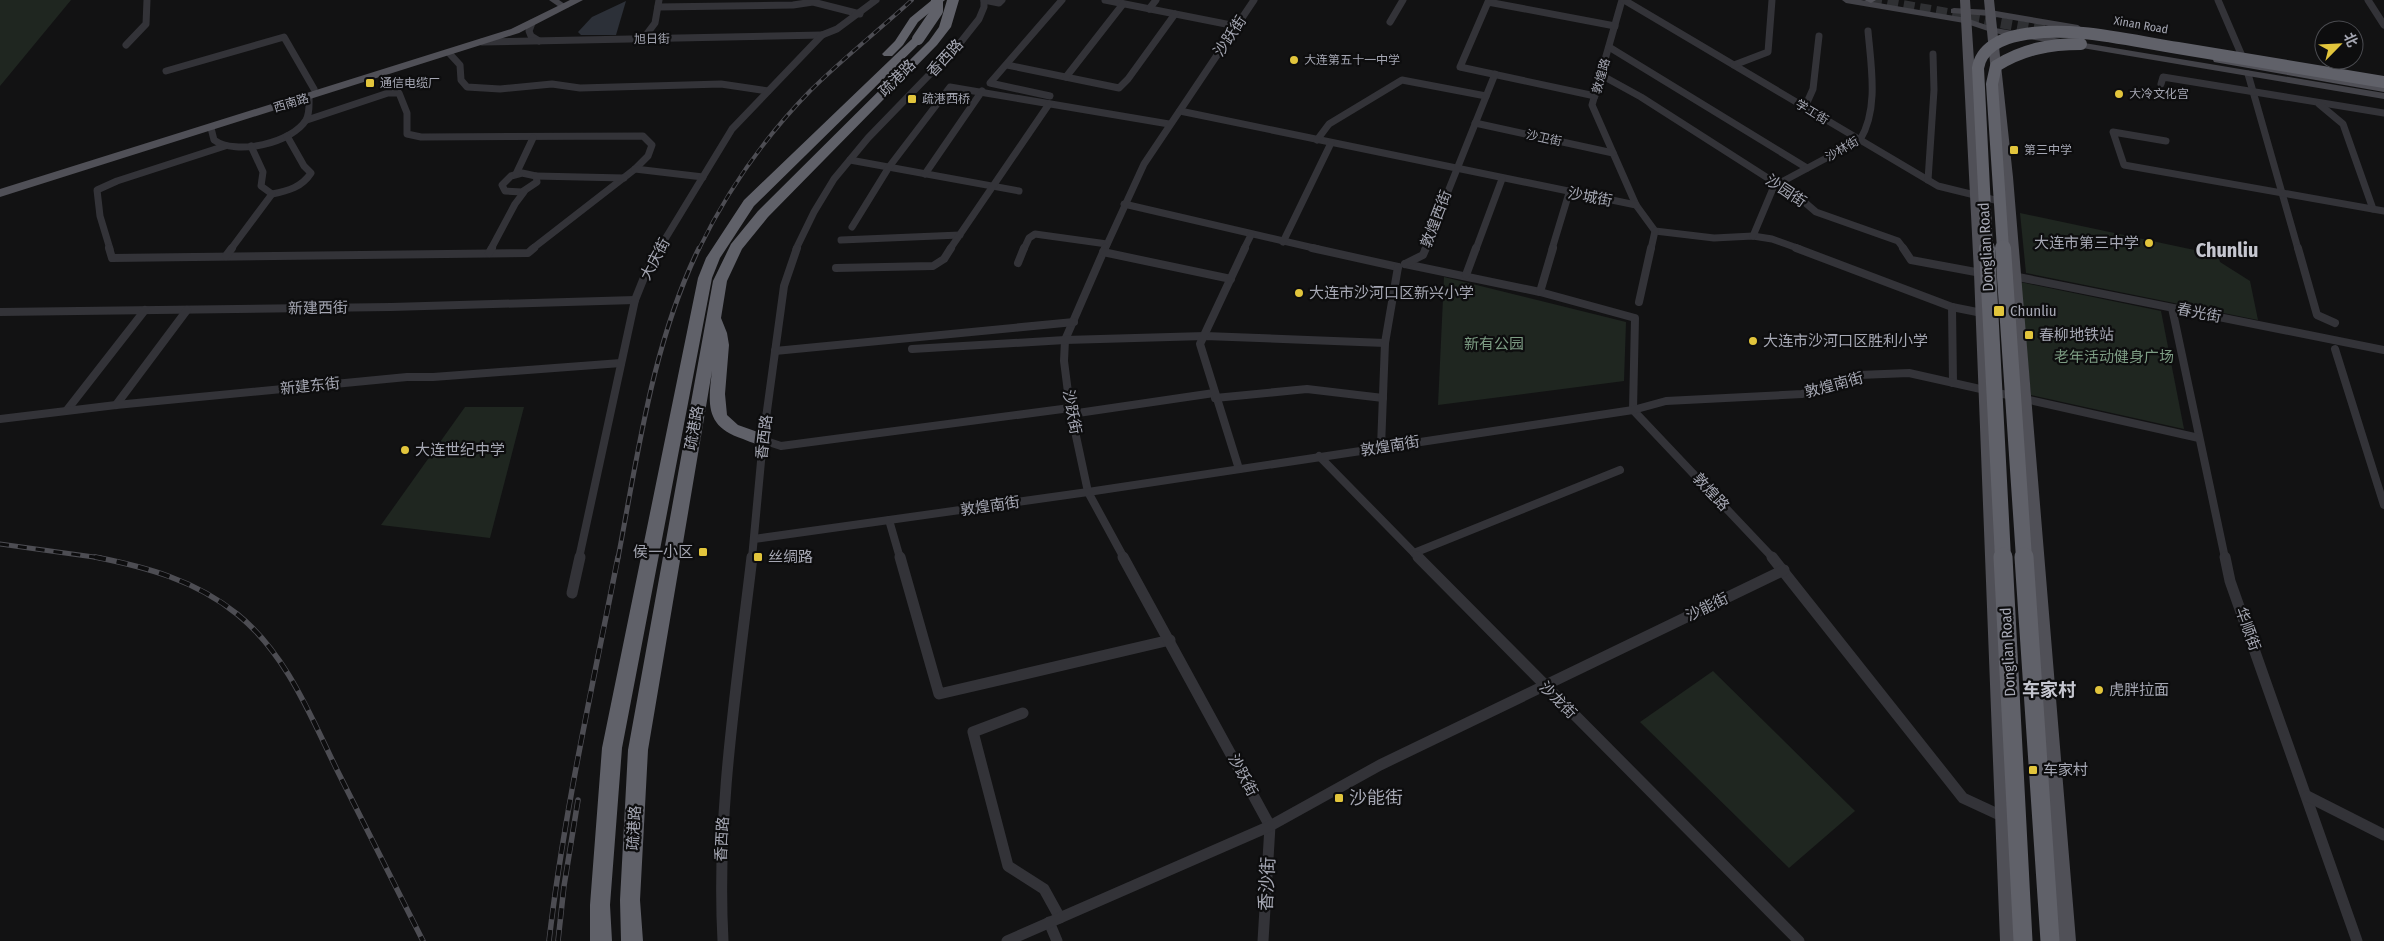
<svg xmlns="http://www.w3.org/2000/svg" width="2384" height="941" font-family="'Fira Sans Condensed','Noto Sans SC',sans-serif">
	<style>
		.green { fill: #1f2620 }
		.water { fill: #2c3038 }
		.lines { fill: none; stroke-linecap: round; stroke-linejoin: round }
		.primary-tunnel { stroke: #2f3033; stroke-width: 11; stroke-dasharray: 11 5.5; stroke-linecap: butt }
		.street-far2 { stroke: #333338; stroke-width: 7 }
		.street-far1 { stroke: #333338; stroke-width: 8 }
		.street { stroke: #333338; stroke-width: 11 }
		.secondary { fill: #424248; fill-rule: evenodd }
		.primary { fill: #505057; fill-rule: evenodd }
		.highway { fill: #606169; fill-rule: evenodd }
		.rail-far2-casing { stroke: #4d4d53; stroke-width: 4 }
		.rail-far1-casing { stroke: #4d4d53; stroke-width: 5 }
		.rail-casing { stroke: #4d4d53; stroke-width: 5.5 }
		.rail-far2 { stroke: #0d0d0e; stroke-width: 2.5; stroke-dasharray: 7; stroke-linecap: butt }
		.rail-far1 { stroke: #0d0d0e; stroke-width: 3; stroke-dasharray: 9; stroke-linecap: butt }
		.rail { stroke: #0d0d0e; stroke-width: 4; stroke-dasharray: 11; stroke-linecap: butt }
		.highway-bridge-far2 { stroke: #606169; stroke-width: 12 }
		.highway-bridge-far1 { stroke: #606169; stroke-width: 16 }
		.highway-bridge { stroke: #606169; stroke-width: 19 }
		.poi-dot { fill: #e2c53c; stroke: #0d0d0e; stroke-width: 2 }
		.labels { text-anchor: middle; stroke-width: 4.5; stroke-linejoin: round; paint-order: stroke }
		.far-street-label { font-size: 12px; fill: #a5a7b3; stroke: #0d0d0e }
		.far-poi-label { font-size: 12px; fill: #a5a7b3; stroke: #0d0d0e; text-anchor: start }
		.street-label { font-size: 15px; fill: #a5a7b3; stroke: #0d0d0e }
		.poi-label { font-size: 15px; fill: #a5a7b3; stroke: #0d0d0e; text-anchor: start }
		.park-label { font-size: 15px; fill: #7d9d84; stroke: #0d0d0e }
		.quarter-label { font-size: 18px; font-weight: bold; fill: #c5c6cf; stroke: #0d0d0e }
		.near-poi-label { font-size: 18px; fill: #a5a7b3; stroke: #0d0d0e; text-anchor: start }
		.near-street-label { font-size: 18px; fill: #a5a7b3; stroke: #0d0d0e }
		.district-label { font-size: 20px; font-weight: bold; fill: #c5c6cf; stroke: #0d0d0e }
	</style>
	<rect width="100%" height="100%" fill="#121213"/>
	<g class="green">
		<path d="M 0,0 L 71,0 L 0,86 Z"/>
		<path d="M 2020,213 L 2218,255 L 2220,262 L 2250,281 L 2258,320 L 2026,273 Z"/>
		<path d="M 1444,277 L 1626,322 L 1624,381 L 1438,405 Z"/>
		<path d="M 2020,282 L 2161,311 L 2184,429 L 2031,395 Z"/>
		<path d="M 465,407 L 524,407 L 490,538 L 381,525 Z"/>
		<path d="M 1713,671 L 1855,811 L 1789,868 L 1640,722 Z"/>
	</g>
	<path class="water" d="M 626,1 L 616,35 L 581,35 L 578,32 L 592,17 Z"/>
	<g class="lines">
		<path class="primary-tunnel" d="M 1871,0 L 2047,31"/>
		<g class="street-far2">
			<path d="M 984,0 L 999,3 L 1002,0"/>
			<path d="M 1105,0 L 1236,26"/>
			<path d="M 1622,0 L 1592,105 L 1636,205 L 1655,231 L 1714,238 L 1753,236 L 1772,239 L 1800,249"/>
			<path d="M 1624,0 L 1938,186 L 2003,202"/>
			<path d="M 2218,0 L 2242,56"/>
			<path d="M 2368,0 L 2384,25"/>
			<path d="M 658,7 L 793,5 L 813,2 L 860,14"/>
			<path d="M 1149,9 L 1156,0"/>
			<path d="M 1390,22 L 1403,0"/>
			<path d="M 532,23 L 529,31 L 531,36 L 539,41"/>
			<path d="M 643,39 L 655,23 L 659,0"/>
			<path d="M 482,42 L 822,35"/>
			<path d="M 126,45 L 146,24 L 147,0"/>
			<path d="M 1609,47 L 1807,168"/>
			<path d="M 449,53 L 460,65 L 461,80 L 467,87 L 500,89 L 552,84 L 580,88 L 721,84 L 768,91"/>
			<path d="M 1007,65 L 1119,88 L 1128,79 L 1175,14"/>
			<path d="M 1734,65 L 1768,52 L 1772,0"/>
			<path d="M 166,71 L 284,37 L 314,89"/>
			<path d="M 2248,74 L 2298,249"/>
			<path d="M 1601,75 L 1641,97 L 1802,200 L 1816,212 L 1898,241 L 1904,249"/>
			<path d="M 1066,77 L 1123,4"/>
			<path d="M 2161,84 L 2163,77 L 2384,113"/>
			<path d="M 1050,96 L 990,83 L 1062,0"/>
			<path d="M 1595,96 L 1460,67 L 1488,2 L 1615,26"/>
			<path d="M 2319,104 L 2343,124 L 2373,209"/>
			<path d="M 1805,107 L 1813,89 L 1819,36"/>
			<path d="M 1180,111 L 1636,205"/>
			<path d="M 307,120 L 388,93 L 399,93 L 407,113 L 407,134 L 421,137 L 643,136 L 652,145 L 648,156 L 635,169 L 532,249"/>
			<path d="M 1475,123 L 1613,153"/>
			<path d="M 211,128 L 214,140 C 236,156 292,143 306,120 C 310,113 309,104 309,97"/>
			<path d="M 1317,140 L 1329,124 L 1402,80 L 1486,96"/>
			<path d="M 2166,141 L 2113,132 L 2124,165 L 2384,211"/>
			<path d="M 251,146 L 263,172 L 261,186 L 272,194 C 288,191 302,187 311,173 L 304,166 L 287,136"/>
			<path d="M 850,160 L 1019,191"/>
			<path d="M 635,169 L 703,177"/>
			<path d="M 522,173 L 536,176 L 537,182 L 522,192 L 505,191 L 502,185 L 511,176 Z"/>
			<path d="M 516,174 L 533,138"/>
			<path d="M 925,174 L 982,91"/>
			<path d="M 536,176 L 624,178"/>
			<path d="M 1928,180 L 1934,90 L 1933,54"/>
			<path d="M 1124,204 L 1318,249"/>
			<path d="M 852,227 L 889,167 L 950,87 L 1169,124"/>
			<path d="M 1753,236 L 1774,186 L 1860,140 C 1879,109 1871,66 1868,31"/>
			<path d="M 841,240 L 960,235"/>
			<path d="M 1283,242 L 1331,143"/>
			<path d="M 110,249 L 100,216 L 97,190 L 117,181 L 225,146"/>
			<path d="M 231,249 L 272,194"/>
			<path d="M 491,249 L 515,204 L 524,192"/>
			<path d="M 659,249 L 732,129 L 822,35 L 837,29 L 876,0"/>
			<path d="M 796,249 L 814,212 L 834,179 L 868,138 L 960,43 L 979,19 L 984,7 L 984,0"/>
			<path d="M 950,249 L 1049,104"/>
			<path d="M 1024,249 L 1029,238 L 1035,234 L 1107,244"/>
			<path d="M 1105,249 L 1144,164 L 1254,0"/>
			<path d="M 1244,249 L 1251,235"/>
			<path d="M 1425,249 L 1495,74"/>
			<path d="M 1476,249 L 1502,179"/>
			<path d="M 1552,249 L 1569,193"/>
			<path d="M 1651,249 L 1655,231"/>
		</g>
		<g class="street-far1">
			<path d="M 109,248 L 112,258 L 528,253 L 534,248"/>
			<path d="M 1105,248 L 1065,340 L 1064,361 L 1070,408 L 1088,492 L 1124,558"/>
			<path d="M 1312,248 L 1398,267"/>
			<path d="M 1796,248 L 1952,307 L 1982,313"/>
			<path d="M 1903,248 L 1911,260 L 1981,273"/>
			<path d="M 2298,248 L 2317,315 L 2335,323"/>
			<path d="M 1103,252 L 1231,279"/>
			<path d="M 489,253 L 492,248"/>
			<path d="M 226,256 L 232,248"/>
			<path d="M 1018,263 L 1024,248"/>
			<path d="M 1405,264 L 1540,292 L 1635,318 L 1633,410 L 1773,558"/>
			<path d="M 1405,264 L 1423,255 L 1426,248"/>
			<path d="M 836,268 L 933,266 L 944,259 L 951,248"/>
			<path d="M 1466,275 L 1476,248"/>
			<path d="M 2013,276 L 2384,350"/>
			<path d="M 1540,292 L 1553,248"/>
			<path d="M 1639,302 L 1651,248"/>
			<path d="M 1952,307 L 1953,383"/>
			<path d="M 2172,308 L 2225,558"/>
			<path d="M 0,312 L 391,307 L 635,300"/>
			<path d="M 912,349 L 1065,340 L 1205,336 L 1385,343"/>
			<path d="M 2335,349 L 2384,505"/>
			<path d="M 775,351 L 1074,322"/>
			<path d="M 1215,398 L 1307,389 L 1383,398"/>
			<path d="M 116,405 L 187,310"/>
			<path d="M 67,410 L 145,310"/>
			<path d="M 1071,414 L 1214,393"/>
			<path d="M 0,419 L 116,405 L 407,377 L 433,377 L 621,363"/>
			<path d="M 763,440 L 781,446 L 1070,408"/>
			<path d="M 1381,447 L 1385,343 L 1398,267"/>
			<path d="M 1319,456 L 1419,558"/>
			<path d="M 1239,469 L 1200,344 L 1245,248"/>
			<path d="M 889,520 L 900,558"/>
			<path d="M 754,539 L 1088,492 L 1633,410 L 1666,401 L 1802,394 L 1859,375 L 1909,373 L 2199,438"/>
			<path d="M 1414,553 L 1620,470"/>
			<path d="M 579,558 L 635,300 L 647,270 L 660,248"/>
			<path d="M 752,558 L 763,440 L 784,286 L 797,248"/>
		</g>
		<g class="street">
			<path d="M 900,557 L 939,694 L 1170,640"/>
			<path d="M 1123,557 L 1270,826 L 1263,941"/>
			<path d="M 1418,557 L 1799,941"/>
			<path d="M 1772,557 L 1963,798 L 2004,817"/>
			<path d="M 2225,557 L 2230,581 L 2357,941"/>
			<path d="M 572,593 L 580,557"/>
			<path d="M 1023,713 L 973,732 L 1008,866 L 1044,889 L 1060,918"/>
			<path d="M 2307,796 L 2384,835"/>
			<path d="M 1049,922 L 1057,941"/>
			<path d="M 723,941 C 716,813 737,685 752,557"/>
			<path d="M 1007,941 L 1270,826 L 1380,765 L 1784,570"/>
		</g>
		<g class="secondary">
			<path d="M 549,0 L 559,0 L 569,7 L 562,9 Z"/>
			<path d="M 1842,0 L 1861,0 L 1966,18 L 1995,28 L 2384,93 L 2384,99 L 1994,33 L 1964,23 L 1846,3 Z"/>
			<path d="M 1954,8 L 1990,10 L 2078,25 L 2082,28 L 2078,31 L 1990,16 L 1951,13 L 1951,9 Z"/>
		</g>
		<g class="primary">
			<path d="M 570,0 L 583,0 L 519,33 L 0,197 L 0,189 L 511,29 Z"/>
			<path d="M 1864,0 L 1876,0 L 1871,3 Z"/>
			<path d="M 1960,0 L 1970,0 L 1988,273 L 2020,941 L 2000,941 L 1974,273 Z"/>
			<path d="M 1984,0 L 1994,0 L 2013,177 L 2076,941 L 2056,941 L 2001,177 Z"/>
			<path d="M 2218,57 L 2384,86 L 2384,92 L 2214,62 L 2213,60 Z"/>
		</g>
		<g class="highway">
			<path d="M 932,0 L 945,0 L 918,22 L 903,45 L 892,56 L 884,56 L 882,54 L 895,41 L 910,18 Z"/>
			<path d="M 947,0 L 959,0 L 951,27 L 937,45 L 768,217 L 742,249 L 727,281 L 721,318 L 727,333 L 729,345 L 725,394 L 727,415 L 738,425 L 769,436 L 771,440 L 769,444 C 760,447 751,442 743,439 C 705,427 708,404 712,371 L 648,750 L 640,900 L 643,941 L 621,941 L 620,900 L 628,750 L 713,281 L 731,244 L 758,211 L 929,41 L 939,27 Z"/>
			<path d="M 918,36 L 922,37 L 924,39 L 922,41 L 754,206 L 720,258 L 712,278 L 622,748 L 610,905 L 612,941 L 590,941 L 590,905 L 602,748 L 698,278 L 706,258 L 744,200 L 914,37 Z"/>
		</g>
		<g class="rail-far2-casing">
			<path id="rail-far2" d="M 699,249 C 727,191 764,138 810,91 C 842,59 878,31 912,0"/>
		</g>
		<g class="rail-far1-casing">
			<g id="rail-far1">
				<path d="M 0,544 L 101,558"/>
				<path d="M 618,558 C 638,454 652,345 699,248"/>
			</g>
		</g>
		<g class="rail-casing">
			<g id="rail">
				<path d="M 95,557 C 146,567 195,580 237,614 C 286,653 311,717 338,772 C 366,828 395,885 423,941"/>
				<path d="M 549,941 C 564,812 593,684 618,557"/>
				<path d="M 558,941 L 564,886 L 578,800"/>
			</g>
		</g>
		<use href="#rail-far2" class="rail-far2"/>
		<use href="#rail-far1" class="rail-far1"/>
		<use href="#rail" class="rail"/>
		<g class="highway-bridge-far2">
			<path d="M 918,39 L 937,11 L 937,0"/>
			<path d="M 1987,249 L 1978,68 C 1981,48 2002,38 2020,35 C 2071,25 2127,40 2178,48 C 2247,59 2315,71 2384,82"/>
			<path d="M 2003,249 L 1992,84 L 1996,66 C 2023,49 2050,44 2081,44"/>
		</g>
		<g class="highway-bridge-far1">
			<path d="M 1987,248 L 2003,558"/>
			<path d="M 2003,248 L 2024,558"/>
		</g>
		<g class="highway-bridge">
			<path d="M 2003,557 L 2023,941"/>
			<path d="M 2024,557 L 2050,941"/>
		</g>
	</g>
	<g class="poi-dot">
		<circle cx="1294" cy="60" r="5"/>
		<rect x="365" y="78" width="10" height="10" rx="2.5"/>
		<circle cx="2119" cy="94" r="5"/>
		<rect x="907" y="94" width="10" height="10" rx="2.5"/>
		<rect x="2009" y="145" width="10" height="10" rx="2.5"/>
		<circle cx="2149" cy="243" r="5"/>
		<circle cx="1299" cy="293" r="5"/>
		<rect x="1993" y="305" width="12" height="12" rx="2.5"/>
		<rect x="2024" y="330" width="10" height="10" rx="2.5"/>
		<circle cx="1753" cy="341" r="5"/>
		<circle cx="405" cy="450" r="5"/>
		<rect x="698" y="547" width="10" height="10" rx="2.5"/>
		<rect x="753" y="552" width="10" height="10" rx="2.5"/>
		<circle cx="2099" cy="690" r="5"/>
		<rect x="2028" y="765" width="10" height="10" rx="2.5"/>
		<rect x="1334" y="793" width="10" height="10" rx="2.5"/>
	</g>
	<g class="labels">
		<g class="far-street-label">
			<text transform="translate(2141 25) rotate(10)" y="4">Xinan Road</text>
			<text transform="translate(652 39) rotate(-1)" y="4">旭日街</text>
			<text transform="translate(1601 76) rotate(-74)" y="4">敦煌路</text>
			<text transform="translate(291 103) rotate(-17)" y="4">西南路</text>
			<text transform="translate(1812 112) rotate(31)" y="4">学工街</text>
			<text transform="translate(1544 138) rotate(12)" y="4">沙卫街</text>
			<text transform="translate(1842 149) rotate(-30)" y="4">沙林街</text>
		</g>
		<g class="far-poi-label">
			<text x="1304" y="64">大连第五十一中学</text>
			<text x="380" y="87">通信电缆厂</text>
			<text x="2129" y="98">大冷文化宫</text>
			<text x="922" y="103">疏港西桥</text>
			<text x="2024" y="154">第三中学</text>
		</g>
		<g class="street-label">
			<text transform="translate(1230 36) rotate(-56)" y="5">沙跃街</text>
			<text transform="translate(945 58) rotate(-47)" y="5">香西路</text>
			<text transform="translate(897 78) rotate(-45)" y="5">疏港路</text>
			<text transform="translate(1786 191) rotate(34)" y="5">沙园街</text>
			<text transform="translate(1590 197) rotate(11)" y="5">沙城街</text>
			<text transform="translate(1436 219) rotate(-69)" y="5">敦煌西街</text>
			<text transform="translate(1986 247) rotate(-93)" y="5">Donglian Road</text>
			<text transform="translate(655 259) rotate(-62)" y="5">大庆街</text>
			<text transform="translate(318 308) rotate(-1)" y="5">新建西街</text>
			<text transform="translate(2199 313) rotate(11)" y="5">春光街</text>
			<text transform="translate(1834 385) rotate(-15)" y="5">敦煌南街</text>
			<text transform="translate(310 386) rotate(-6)" y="5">新建东街</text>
			<text transform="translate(1072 412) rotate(80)" y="5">沙跃街</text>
			<text transform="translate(694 428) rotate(-80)" y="5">疏港路</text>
			<text transform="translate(764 437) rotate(-83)" y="5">香西路</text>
			<text transform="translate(1390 446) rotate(-9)" y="5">敦煌南街</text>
			<text transform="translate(1711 492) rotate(47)" y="5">敦煌路</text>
			<text transform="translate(990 506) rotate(-8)" y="5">敦煌南街</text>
			<text transform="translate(1707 607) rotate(-26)" y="5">沙能街</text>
			<text transform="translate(2248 629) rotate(70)" y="5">华顺街</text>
			<text transform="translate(2008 652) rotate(-93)" y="5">Donglian Road</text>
			<text transform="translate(1558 700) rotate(45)" y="5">沙龙街</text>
			<text transform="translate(1243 775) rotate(62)" y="5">沙跃街</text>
			<text transform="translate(634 828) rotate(-87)" y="5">疏港路</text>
			<text transform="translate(722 839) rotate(-87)" y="5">香西路</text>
		</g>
		<g class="poi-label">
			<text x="2139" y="248" text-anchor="end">大连市第三中学</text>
			<text x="1309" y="298">大连市沙河口区新兴小学</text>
			<text x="2010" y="316">Chunliu</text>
			<text x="2039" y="340">春柳地铁站</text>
			<text x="1763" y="346">大连市沙河口区胜利小学</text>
			<text x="415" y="455">大连世纪中学</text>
			<text x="693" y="557" text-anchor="end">侯一小区</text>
			<text x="768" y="562">丝绸路</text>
			<text x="2109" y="695">虎胖拉面</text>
			<text x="2043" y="775">车家村</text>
		</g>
		<g class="park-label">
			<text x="1494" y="349">新有公园</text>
			<text x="2114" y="362">老年活动健身广场</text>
		</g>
		<g class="quarter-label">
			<text x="2049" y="696">车家村</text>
		</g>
		<g class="near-poi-label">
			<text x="1349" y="804">沙能街</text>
		</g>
		<g class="near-street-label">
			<text transform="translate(1267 884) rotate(-87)" y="6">香沙街</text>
		</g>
		<g class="district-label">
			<text x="2227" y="257">Chunliu</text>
		</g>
	</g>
	<g transform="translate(2339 45) rotate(66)"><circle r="24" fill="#0d0d0e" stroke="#4a4b50"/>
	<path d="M0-4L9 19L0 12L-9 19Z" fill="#e2c53c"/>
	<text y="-8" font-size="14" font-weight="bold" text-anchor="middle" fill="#a5a7b3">北</text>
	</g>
</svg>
